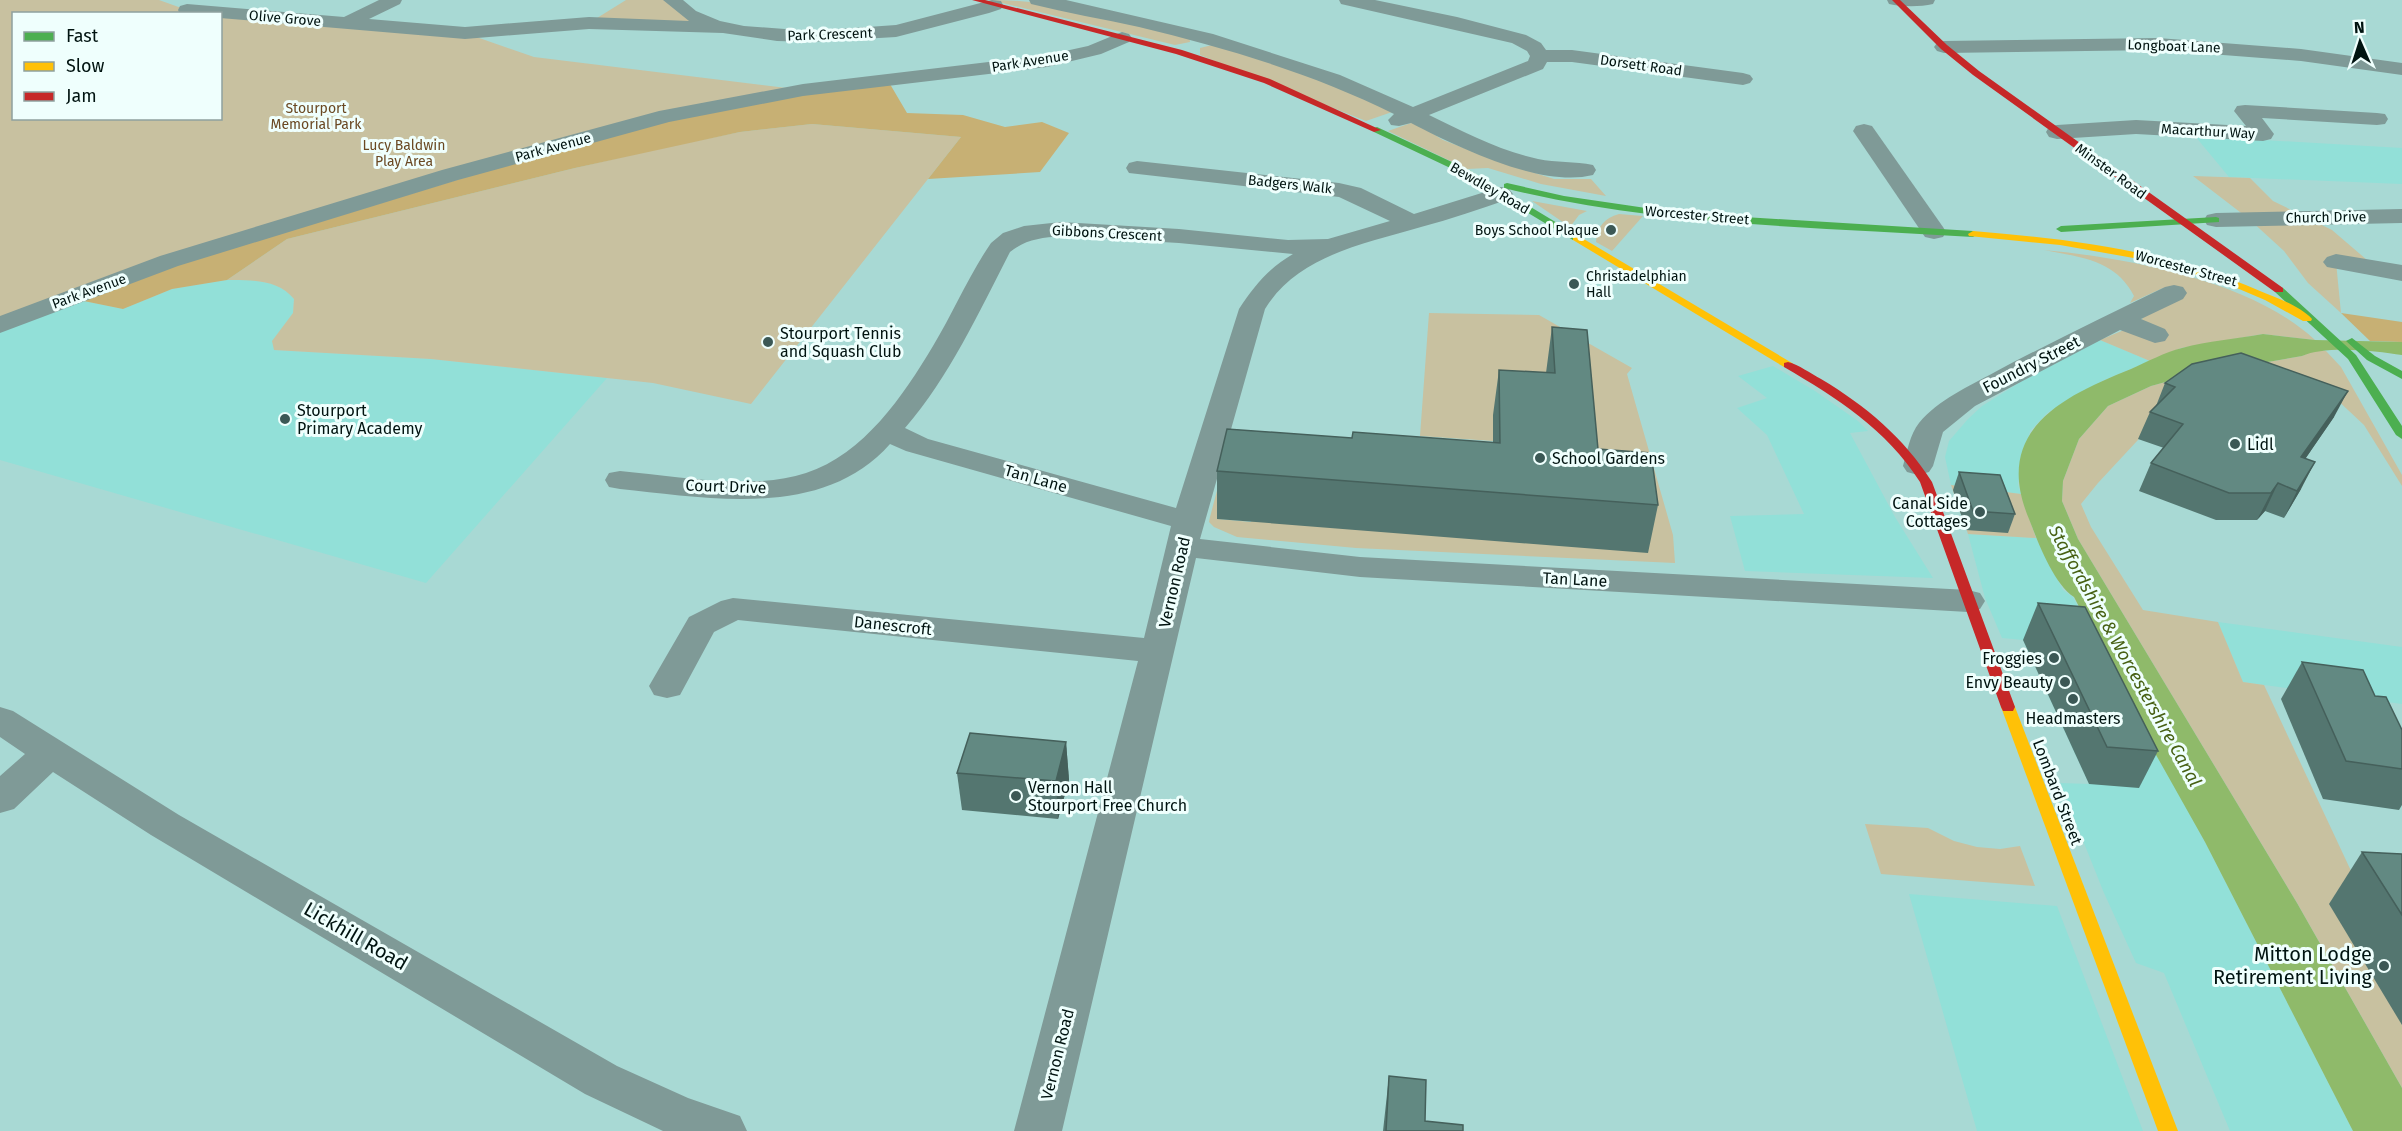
<svg xmlns="http://www.w3.org/2000/svg" width="2402" height="1131" font-family="'Fira Sans',sans-serif">
	<style>
		.built { fill: #92e0d8 }
		.green { fill: #c8c1a0; fill-rule: evenodd }
		.forest { fill: #c7b074 }
		.water { fill: #8fba6a }
		.lines { fill: none; stroke-linecap: round; stroke-linejoin: round }
		.street { fill: #7f9a97; fill-rule: evenodd }
		.fast { fill: #4caf50; fill-rule: evenodd }
		.slow { fill: #ffc107; fill-rule: evenodd }
		.jam { fill: #c62828; fill-rule: evenodd }
		.wall { fill: #547670 }
		.shaded-wall { fill: #45605b }
		.building { fill: #628982; stroke: #45605b; stroke-width: 1.5 }
		.poi-dot { fill: #3b5855; stroke: #effffd; stroke-width: 2 }
		.labels { text-anchor: middle; stroke-width: 6; stroke-linejoin: round; paint-order: stroke }
		.far-street-label { font-size: 14px; fill: #001310; stroke: #effffd }
		.far-park-label { font-size: 14px; fill: #6a4822; stroke: #effffd }
		.far-poi-label { font-size: 14px; fill: #001310; stroke: #effffd; text-anchor: end }
		.poi-label { font-size: 16px; fill: #001310; stroke: #effffd; text-anchor: start }
		.street-label { font-size: 16px; fill: #001310; stroke: #effffd }
		.water-label { font-size: 18px; font-style: italic; fill: #476114; stroke: #effffd }
		.near-street-label { font-size: 20px; fill: #001310; stroke: #effffd }
		.near-poi-label { font-size: 20px; fill: #001310; stroke: #effffd; text-anchor: end }
	</style>
	<rect width="100%" height="100%" fill="#a8d9d4"/>
	<g class="built">
		<path d="M 2195,136 L 2402,148 L 2402,184 L 2229,177 Z"/>
		<path d="M 227,280 L 253,280 L 273,284 L 287,291 L 294,299 L 293,313 L 274,350 L 431,359 L 607,378 L 426,583 L 0,460 L 0,325 L 69,298 L 123,309 L 172,289 Z"/>
		<path d="M 2100,340 L 2150,361 L 2104,380 L 2047,413 L 2030,431 L 2018,484 L 2021,494 L 1951,485 L 1945,457 L 1949,441 L 1968,419 L 1982,406 L 2022,381 Z"/>
		<path d="M 1773,366 L 1815,391 L 1858,421 L 1868,431 L 1850,433 L 1895,517 L 1933,578 L 1745,571 L 1730,516 L 1804,514 L 1767,435 L 1737,408 L 1767,398 L 1738,376 Z"/>
		<path d="M 1968,534 L 2036,538 L 2063,590 L 2073,597 L 2205,842 L 2353,1131 L 2230,1131 L 2164,973 L 2136,963 L 2104,893 L 2060,783 L 2089,784 L 2023,640 L 2002,638 L 1985,598 Z"/>
		<path d="M 2218,622 L 2402,647 L 2402,704 L 2243,682 Z"/>
		<path d="M 1909,894 L 2057,906 L 2143,1131 L 1977,1131 Z"/>
	</g>
	<g class="green">
		<path d="M 0,0 L 159,0 L 187,10 L 465,33 L 534,57 L 803,90 L 727,104 L 0,325 ZM 14,14 L 220,14 L 220,118 L 14,118 Z"/>
		<path d="M 626,0 L 672,0 L 719,28 L 589,23 Z"/>
		<path d="M 990,0 C 1057,0 1124,18 1189,35 L 1190,42 L 1175,45 Z"/>
		<path d="M 1216,44 L 1303,71 L 1392,112 L 1366,121 L 1200,55 L 1200,48 Z"/>
		<path d="M 1414,122 L 1443,140 L 1500,162 L 1554,179 L 1591,179 L 1606,196 L 1541,184 L 1488,168 L 1467,169 L 1388,131 Z"/>
		<path d="M 812,124 L 961,137 L 751,404 L 653,383 L 431,359 L 274,350 L 272,341 L 293,313 L 294,299 C 278,279 251,280 227,280 L 287,239 L 575,168 L 667,147 L 740,132 Z"/>
		<path d="M 2193,176 L 2250,178 L 2273,201 L 2332,230 L 2367,260 L 2336,262 L 2341,313 L 2308,283 L 2284,251 L 2249,219 Z"/>
		<path d="M 1532,201 L 1587,211 L 1579,215 L 1570,227 Z"/>
		<path d="M 1619,214 L 1643,216 L 1612,251 L 1596,242 C 1597,227 1604,218 1619,214 Z"/>
		<path d="M 2044,250 C 2129,258 2252,281 2315,340 L 2263,334 L 2181,348 L 2150,361 L 2100,340 L 2143,322 L 2142,319 L 2163,288 L 2130,303 L 2134,296 C 2116,260 2080,257 2044,250 Z"/>
		<path d="M 1429,313 L 1539,315 L 1632,368 L 1627,374 L 1673,535 L 1675,563 L 1356,548 L 1237,537 L 1214,527 L 1209,522 L 1210,517 L 1223,468 L 1218,519 L 1251,522 L 1253,512 L 1344,514 L 1548,419 L 1493,441 L 1420,436 Z"/>
		<path d="M 2313,351 L 2326,351 L 2341,367 L 2402,475 L 2402,486 L 2364,425 L 2333,396 L 2163,413 L 2098,483 L 2081,504 L 2091,527 L 2143,610 L 2218,622 L 2243,682 L 2264,685 L 2367,905 L 2402,1025 L 2402,1088 L 2297,903 L 2078,539 L 2062,501 L 2063,481 L 2079,439 L 2108,406 L 2151,386 L 2187,376 L 2302,356 Z"/>
		<path d="M 1951,485 L 2021,494 L 2036,538 L 1968,534 Z"/>
		<path d="M 1865,824 L 1928,828 L 1954,841 L 1977,847 L 2000,849 L 2020,846 L 2035,886 L 1881,874 Z"/>
	</g>
	<g class="forest">
		<path d="M 887,79 L 907,113 L 963,115 L 1005,127 L 1042,122 L 1069,133 L 1040,172 L 928,179 L 961,137 L 812,124 L 740,132 L 575,168 L 287,239 L 227,280 L 172,289 L 123,309 L 69,298 L 667,116 Z"/>
		<path d="M 2341,313 L 2402,322 L 2402,342 L 2370,341 Z"/>
	</g>
	<path class="water" d="M 2263,334 L 2315,340 L 2402,342 L 2402,355 C 2376,351 2326,345 2302,356 L 2187,376 L 2151,386 L 2108,406 L 2079,439 L 2063,481 L 2062,501 L 2078,539 L 2297,903 L 2402,1088 L 2402,1131 L 2353,1131 L 2205,842 L 2146,737 L 2074,597 C 2053,583 2038,542 2029,519 C 1992,431 2061,397 2131,369 C 2147,362 2165,352 2182,348 C 2208,341 2236,339 2263,334 Z"/>
	<g class="lines">
		<g class="street">
			<path d="M 379,0 L 402,0 L 400,4 L 369,19 L 465,27 L 589,17 L 689,21 L 663,0 L 683,0 L 696,11 L 720,21 L 744,26 L 811,31 L 896,25 L 992,0 L 1001,1 L 1003,5 L 1001,9 L 989,13 L 896,37 L 811,42 L 777,41 L 723,33 L 589,29 L 465,39 L 220,18 L 220,14 L 180,14 L 178,10 L 180,6 L 187,4 L 344,17 Z"/>
			<path d="M 1029,0 L 1066,0 L 1213,34 L 1340,75 L 1413,107 L 1528,61 L 1530,56 L 1527,51 L 1512,43 L 1341,4 L 1339,0 L 1375,0 L 1457,17 L 1526,35 L 1541,43 L 1546,50 L 1572,50 L 1743,73 L 1750,75 L 1753,79 L 1750,83 L 1743,85 L 1572,62 L 1547,62 L 1543,69 L 1429,115 C 1464,132 1500,151 1538,159 C 1556,163 1575,161 1593,165 L 1596,170 L 1593,175 C 1540,188 1458,147 1411,123 L 1399,126 L 1391,125 L 1388,120 L 1394,114 C 1314,74 1226,48 1139,27 C 1103,19 1067,13 1031,4 Z"/>
			<path d="M 1887,0 L 1935,0 L 1933,4 C 1920,7 1902,7 1889,4 Z"/>
			<path d="M 1122,32 L 1129,34 L 1132,38 L 1129,42 L 1101,54 L 1047,67 L 803,96 L 669,122 L 458,180 L 178,266 L 0,333 L 0,316 L 160,256 L 442,170 L 659,111 L 803,84 L 1047,55 L 1088,46 Z"/>
			<path d="M 2158,38 L 2301,49 L 2402,63 L 2402,75 L 2301,61 L 2158,50 L 1944,53 L 1937,51 L 1934,47 L 1937,43 L 1944,41 Z"/>
			<path d="M 2245,105 L 2377,113 L 2385,114 L 2388,119 L 2385,124 L 2377,125 L 2262,118 L 2274,134 L 2271,139 L 2263,141 L 2136,134 L 2057,139 L 2049,137 L 2046,132 L 2049,127 L 2057,125 L 2136,120 L 2246,126 L 2234,111 L 2237,106 Z"/>
			<path d="M 1864,124 L 1872,126 L 1943,227 L 1946,232 L 1943,237 L 1934,239 L 1925,237 L 1853,131 L 1856,126 Z"/>
			<path d="M 1137,161 L 1339,183 L 1361,188 L 1414,214 L 1501,187 L 1509,189 L 1513,194 L 1509,199 C 1480,209 1451,219 1421,227 C 1364,244 1298,255 1265,309 L 1200,539 L 1360,557 L 1968,590 L 1980,593 L 1985,601 L 1980,609 L 1968,612 L 1360,577 L 1196,558 L 1062,1131 L 1014,1131 L 1138,661 L 738,620 L 714,632 L 680,695 L 667,698 L 654,695 L 649,686 L 689,617 L 721,601 L 733,598 L 1144,638 L 1171,526 L 906,451 L 890,444 C 823,520 709,498 620,489 L 609,487 L 605,480 L 609,473 L 620,471 C 677,476 751,491 806,473 C 864,454 903,396 933,346 C 953,313 969,275 991,243 L 1003,233 L 1024,226 L 1061,222 L 1179,229 L 1288,240 L 1328,239 L 1390,221 L 1339,197 L 1129,173 L 1126,168 L 1129,163 ZM 1061,236 L 1179,243 L 1293,254 C 1269,268 1254,286 1239,309 L 1176,508 L 928,439 L 905,428 C 950,376 979,312 1010,252 C 1026,239 1041,238 1061,236 Z"/>
			<path d="M 2402,209 L 2402,223 L 2216,227 L 2207,225 L 2204,220 L 2207,215 L 2216,213 Z"/>
			<path d="M 2336,254 L 2402,265 L 2402,281 L 2327,267 L 2323,262 L 2327,257 Z"/>
			<path d="M 2174,285 L 2183,287 L 2187,293 L 2183,299 L 2141,319 L 2165,329 L 2169,335 L 2165,341 L 2155,343 L 2120,330 L 1975,406 L 1943,432 L 1933,466 L 1929,472 L 1918,475 L 1907,472 L 1903,466 C 1907,452 1910,434 1919,423 C 1938,400 1969,386 1995,372 C 2051,342 2108,315 2165,287 Z"/>
			<path d="M 0,707 L 13,711 L 179,815 L 617,1066 L 688,1098 L 740,1116 L 747,1131 L 663,1131 L 585,1094 L 151,835 L 53,772 L 14,809 L 0,813 L 0,776 L 25,754 L 0,737 Z"/>
		</g>
		<g class="fast">
			<path d="M 1377,127 L 1469,170 L 1582,238 L 1581,240 L 1573,240 L 1463,174 L 1374,132 L 1374,128 Z"/>
			<path d="M 1507,183 L 1564,196 L 1680,213 L 1973,231 L 1978,234 L 1973,237 C 1815,227 1658,226 1504,188 L 1504,184 Z"/>
			<path d="M 2216,217 L 2219,218 L 2219,222 L 2061,232 L 2056,229 L 2061,226 Z"/>
			<path d="M 2279,287 L 2283,288 L 2356,355 L 2402,426 L 2402,439 L 2396,435 L 2348,359 L 2275,292 L 2275,288 Z"/>
			<path d="M 2352,338 L 2375,356 L 2402,371 L 2402,379 L 2367,360 L 2346,341 Z"/>
		</g>
		<g class="slow">
			<path d="M 1973,231 C 2072,239 2169,251 2260,291 C 2277,298 2300,306 2312,319 L 2311,321 L 2303,321 L 2265,300 L 2225,283 L 2145,260 L 2060,245 L 1969,236 L 1968,234 Z"/>
			<path d="M 1577,235 L 1792,363 L 1794,365 L 1792,367 L 1784,367 L 1573,240 L 1573,236 Z"/>
			<path d="M 2008,702 L 2013,703 L 2015,707 L 2178,1131 L 2158,1131 L 2001,707 L 2003,703 Z"/>
		</g>
		<g class="jam">
			<path d="M 972,0 L 985,0 L 1182,50 L 1270,79 L 1381,130 L 1374,132 L 1264,83 L 1176,54 Z"/>
			<path d="M 1892,0 L 1900,0 L 1947,45 L 1979,71 L 2283,288 L 2283,292 L 2275,292 L 1973,75 L 1941,49 Z"/>
			<path d="M 1788,362 C 1799,365 1810,373 1821,379 C 1866,406 1903,437 1932,482 L 2015,707 L 2013,711 L 2003,711 L 2001,707 L 1920,482 C 1886,429 1837,398 1784,367 L 1784,363 Z"/>
		</g>
	</g>
	<g class="wall">
		<path d="M 1552,327 L 1598,449 L 1658,505 L 1648,553 L 1217,519 L 1217,471 L 1352,438 L 1493,443 L 1493,415 L 1499,370 L 1546,373 Z"/>
		<path d="M 2165,383 L 2334,417 L 2305,459 L 2301,489 L 2284,518 L 2265,511 L 2257,520 L 2216,520 L 2139,491 L 2151,463 L 2164,448 L 2138,439 L 2150,412 L 2156,406 Z"/>
		<path d="M 1959,472 L 2015,514 L 2008,533 L 1966,530 L 1953,490 Z"/>
		<path d="M 2038,603 L 2158,751 L 2139,788 L 2089,784 L 2023,640 Z"/>
		<path d="M 2302,662 L 2375,696 L 2402,730 L 2402,805 L 2399,810 L 2323,799 L 2281,699 Z"/>
		<path d="M 1066,742 L 1069,780 L 1058,819 L 962,810 L 957,773 Z"/>
		<path d="M 2362,852 L 2402,854 L 2402,1025 L 2329,904 Z"/>
		<path d="M 1389,1076 L 1425,1121 L 1463,1131 L 1383,1131 Z"/>
	</g>
	<g class="shaded-wall">
		<path d="M 2348,391 L 2334,417 L 2288,484 L 2301,457 Z"/>
		<path d="M 2315,462 L 2301,489 L 2284,518 L 2297,491 Z"/>
		<path d="M 2278,483 L 2265,511 L 2257,520 L 2271,493 Z"/>
		<path d="M 1066,742 L 1069,780 L 1058,819 L 1056,781 Z"/>
	</g>
	<g class="building">
		<path d="M 1552,327 L 1587,330 L 1598,449 L 1651,453 L 1658,505 L 1217,471 L 1227,429 L 1352,438 L 1353,432 L 1500,443 L 1499,370 L 1555,373 Z"/>
		<path d="M 2241,353 L 2348,391 L 2301,457 L 2315,462 L 2297,491 L 2278,483 L 2271,493 L 2229,493 L 2151,463 L 2183,424 L 2150,412 L 2175,387 L 2165,383 L 2192,364 Z"/>
		<path d="M 1959,472 L 2000,475 L 2015,514 L 1973,511 Z"/>
		<path d="M 2038,603 L 2085,607 L 2158,751 L 2107,747 Z"/>
		<path d="M 2302,662 L 2363,670 L 2375,696 L 2386,697 L 2402,730 L 2402,769 L 2346,761 Z"/>
		<path d="M 970,733 L 1066,742 L 1056,781 L 957,773 Z"/>
		<path d="M 2362,852 L 2402,854 L 2402,915 Z"/>
		<path d="M 1389,1076 L 1426,1080 L 1425,1121 L 1463,1125 L 1463,1131 L 1386,1131 Z"/>
	</g>
	<g class="poi-dot">
		<circle cx="1611" cy="230" r="6"/>
		<circle cx="1574" cy="284" r="6"/>
		<circle cx="768" cy="342" r="6"/>
		<circle cx="285" cy="419" r="6"/>
		<circle cx="2235" cy="444" r="6"/>
		<circle cx="1540" cy="458" r="6"/>
		<circle cx="1980" cy="512" r="6"/>
		<circle cx="2054" cy="658" r="6"/>
		<circle cx="2065" cy="682" r="6"/>
		<circle cx="2073" cy="699" r="6"/>
		<circle cx="1016" cy="796" r="6"/>
		<circle cx="2384" cy="966" r="6"/>
	</g>
	<g class="labels">
		<g class="far-street-label">
			<text transform="translate(285 18) rotate(5)" y="5">Olive Grove</text>
			<text transform="translate(830 34) rotate(-2)" y="5">Park Crescent</text>
			<text transform="translate(2174 46) rotate(2)" y="5">Longboat Lane</text>
			<text transform="translate(1030 61) rotate(-9)" y="5">Park Avenue</text>
			<text transform="translate(1641 65) rotate(8)" y="5">Dorsett Road</text>
			<text transform="translate(2208 131) rotate(3)" y="5">Macarthur Way</text>
			<text transform="translate(553 147) rotate(-15)" y="5">Park Avenue</text>
			<text transform="translate(2111 171) rotate(36)" y="5">Minster Road</text>
			<text transform="translate(1290 184) rotate(6)" y="5">Badgers Walk</text>
			<text transform="translate(1490 188) rotate(30)" y="5">Bewdley Road</text>
			<text transform="translate(1697 215) rotate(5)" y="5">Worcester Street</text>
			<text transform="translate(2326 217) rotate(-1)" y="5">Church Drive</text>
			<text transform="translate(1107 233) rotate(3)" y="5">Gibbons Crescent</text>
			<text transform="translate(2186 268) rotate(15)" y="5">Worcester Street</text>
			<text transform="translate(89 291) rotate(-20)" y="5">Park Avenue</text>
		</g>
		<g class="far-park-label">
			<text x="316" y="113">Stourport<tspan x="316" dy="16">Memorial Park</tspan></text>
			<text x="404" y="150">Lucy Baldwin<tspan x="404" dy="16">Play Area</tspan></text>
		</g>
		<g class="far-poi-label">
			<text x="1599" y="235">Boys School Plaque</text>
			<text x="1586" y="281" text-anchor="start">Christadelphian<tspan x="1586" dy="16">Hall</tspan></text>
		</g>
		<g class="poi-label">
			<text x="780" y="339">Stourport Tennis<tspan x="780" dy="18">and Squash Club</tspan></text>
			<text x="297" y="416">Stourport<tspan x="297" dy="18">Primary Academy</tspan></text>
			<text x="2247" y="450">Lidl</text>
			<text x="1552" y="464">School Gardens</text>
			<text x="1968" y="509" text-anchor="end">Canal Side<tspan x="1968" dy="18">Cottages</tspan></text>
			<text x="2042" y="664" text-anchor="end">Froggies</text>
			<text x="2053" y="688" text-anchor="end">Envy Beauty</text>
			<text x="2073" y="724" text-anchor="middle">Headmasters</text>
			<text x="1028" y="793">Vernon Hall<tspan x="1028" dy="18">Stourport Free Church</tspan></text>
		</g>
		<g class="street-label">
			<text transform="translate(2031 364) rotate(-27)" y="6">Foundry Street</text>
			<text transform="translate(1036 478) rotate(16)" y="6">Tan Lane</text>
			<text transform="translate(726 486) rotate(2)" y="6">Court Drive</text>
			<text transform="translate(1575 579) rotate(3)" y="6">Tan Lane</text>
			<text transform="translate(1174 582) rotate(-77)" y="6">Vernon Road</text>
			<text transform="translate(893 625) rotate(6)" y="6">Danescroft</text>
			<text transform="translate(2058 792) rotate(69)" y="6">Lombard Street</text>
			<text transform="translate(1057 1054) rotate(-76)" y="6">Vernon Road</text>
		</g>
		<g class="water-label">
			<text transform="translate(2125 656) rotate(61)" y="6">Staffordshire &amp; Worcestershire Canal</text>
		</g>
		<g class="near-street-label">
			<text transform="translate(356 936) rotate(30)" y="7">Lickhill Road</text>
		</g>
		<g class="near-poi-label">
			<text x="2372" y="961">Mitton Lodge<tspan x="2372" dy="23">Retirement Living</tspan></text>
		</g>
	</g>
	<rect x="12" y="12" width="210" height="108" fill="#effffd" stroke="#8fa19e" stroke-width="1.5"/>
	<rect x="24" y="32" width="30" height="9" fill="#4caf50" stroke="#8fa19e" stroke-width="1.5"/>
	<text x="66" y="42" font-size="18" fill="#001310">Fast</text>
	<rect x="24" y="62" width="30" height="9" fill="#ffc107" stroke="#8fa19e" stroke-width="1.5"/>
	<text x="66" y="72" font-size="18" fill="#001310">Slow</text>
	<rect x="24" y="92" width="30" height="9" fill="#c62828" stroke="#8fa19e" stroke-width="1.5"/>
	<text x="66" y="102" font-size="18" fill="#001310">Jam</text>
	<g transform="translate(2360 42) rotate(357)" stroke="#effffd" stroke-width="4.5" paint-order="stroke">
	<path d="M0-4.5L10 22L0 15L-10 22Z" fill="#001310"/>
	<text y="-9" font-size="16" font-weight="bold" text-anchor="middle" fill="#001310">N</text>
	</g>
</svg>
